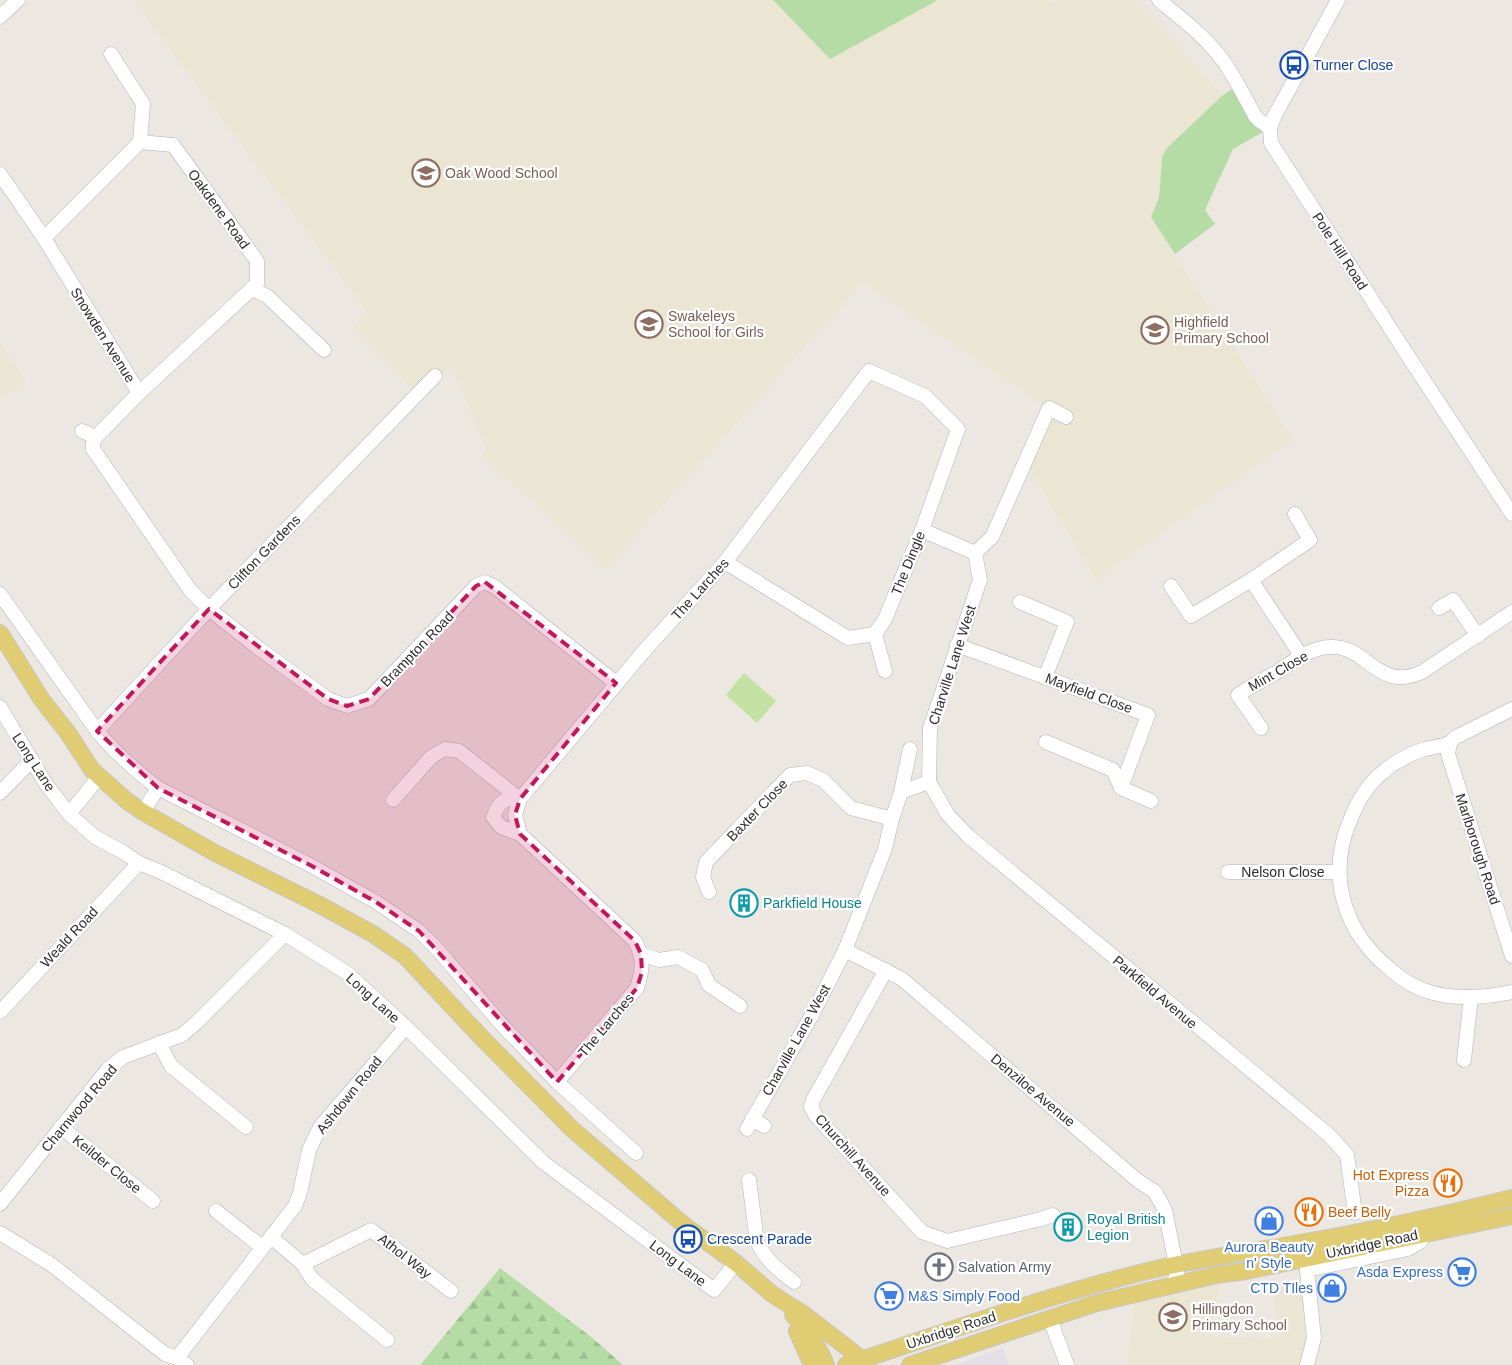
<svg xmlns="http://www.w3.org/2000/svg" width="1512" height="1365" font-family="Helvetica,sans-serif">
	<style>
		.industrial { fill: #e2e0e6 }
		.education { fill: #ebe5d3 }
		.grass { fill: #b5dca5 }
		.forest { fill: url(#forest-firs) }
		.pitch { fill: #c3e1a2 }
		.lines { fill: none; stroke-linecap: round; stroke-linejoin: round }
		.minor-casing { stroke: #b1b2bb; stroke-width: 15 }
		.major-casing { stroke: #c8c8c8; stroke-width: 18 }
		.minor { stroke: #fff; stroke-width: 14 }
		.major { stroke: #e0cc72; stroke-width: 16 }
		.marked { fill: #c2185b; fill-opacity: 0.2; stroke: #c2185b; stroke-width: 4; stroke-dasharray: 10 6; stroke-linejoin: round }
		.labels { text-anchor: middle; stroke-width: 4.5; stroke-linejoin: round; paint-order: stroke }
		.transit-label { font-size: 14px; fill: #164399; stroke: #fff; text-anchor: start }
		.education-label { font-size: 14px; fill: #785e54; stroke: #fff; text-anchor: start }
		.street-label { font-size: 14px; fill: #2d2d2d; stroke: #fff }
		.culture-label { font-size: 14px; fill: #0d838f; stroke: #fff; text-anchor: start }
		.food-label { font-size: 14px; fill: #c56008; stroke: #fff; text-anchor: end }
		.shop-label { font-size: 14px; fill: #366cbe; stroke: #fff; text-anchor: end }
		.worship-label { font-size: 14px; fill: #5b616d; stroke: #fff; text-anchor: start }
	</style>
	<defs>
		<pattern id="forest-firs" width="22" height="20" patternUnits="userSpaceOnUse" patternTransform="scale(1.25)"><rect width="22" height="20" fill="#b5dca5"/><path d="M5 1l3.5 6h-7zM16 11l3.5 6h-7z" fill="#9cbd8e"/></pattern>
	</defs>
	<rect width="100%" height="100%" fill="#ece8e1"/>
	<path class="industrial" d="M 1003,1348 L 1009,1365 L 955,1365 Z"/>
	<g class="education">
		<path d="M 140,0 L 773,0 L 830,59 L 938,0 L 1049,0 L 1052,4 L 1056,0 L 1135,0 L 1223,95 L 1166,149 L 1160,175 L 1159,198 L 1151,217 L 1293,440 L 1096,579 L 1020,454 L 1043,405 L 863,282 L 606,569 L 481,455 L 486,448 L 452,366 L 422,398 L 353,327 L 368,313 L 136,4 Z"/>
		<path d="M 0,342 L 26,382 L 0,400 Z"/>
		<path d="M 1221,1279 L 1210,1336 L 1277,1339 L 1273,1286 L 1309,1283 L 1307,1365 L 1127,1365 L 1135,1298 Z"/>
	</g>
	<g class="grass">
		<path d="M 773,0 L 938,0 L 830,59 Z"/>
		<path d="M 1238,85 L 1270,128 L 1233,149 L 1205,210 L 1215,224 L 1175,254 L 1151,217 L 1159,198 L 1162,158 L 1166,149 L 1223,95 Z"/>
	</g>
	<path class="forest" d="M 500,1268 L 590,1336 L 623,1365 L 420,1365 Z"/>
	<path class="pitch" d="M 744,673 L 776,701 L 757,723 L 726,695 Z"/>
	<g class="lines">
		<g class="minor-casing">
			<g id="minor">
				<path d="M 1159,0 C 1182,19 1207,38 1224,62 C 1236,79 1245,98 1255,116 L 1260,121 L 1270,128"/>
				<path d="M 1338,0 L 1274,117 L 1270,128 L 1271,143 L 1410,359 L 1512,514"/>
				<path d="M 0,17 L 18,0"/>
				<path d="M 111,54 L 143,104 L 140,142"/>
				<path d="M 0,174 L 44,238 L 139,393 L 96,437 L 93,442 L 93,449 L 190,590 L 209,609 L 257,647 L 328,699 L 347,706 L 369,699 L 476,586 L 485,582 L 495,587 L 616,683"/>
				<path d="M 44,238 L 140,142 L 173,145 L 257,261 L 257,284 L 139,393"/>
				<path d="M 252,289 L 267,296 L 324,350"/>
				<path d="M 82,431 L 96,437"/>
				<path d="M 922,530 L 975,553"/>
				<path d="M 975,553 L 980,580 L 930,728 L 929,782 L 948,815 L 968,836 L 1330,1136 L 1347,1155 L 1355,1213"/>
				<path d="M 975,553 L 992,537 L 1049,408 L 1066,417"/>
				<path d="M 1251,580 L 1302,657"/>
				<path d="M 1171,586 L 1191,616 L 1251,580 L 1310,540 L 1295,514"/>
				<path d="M 0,594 L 97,731 C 115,753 136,771 158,788 L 143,812"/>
				<path d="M 1020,602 L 1067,622 L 1045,677"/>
				<path d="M 1439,608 L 1453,600 L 1478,636"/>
				<path d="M 875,634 L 885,671"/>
				<path d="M 957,645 L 1148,715 L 1121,788"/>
				<path d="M 0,707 L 46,784 L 69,814 L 95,837 L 123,852 L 139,863 L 161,872 L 285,934 L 347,973 L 406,1027 L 543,1162 L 714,1290 L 736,1263"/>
				<path d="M 1512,709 L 1456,737 C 1454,738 1453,740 1451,742 C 1445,746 1433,747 1425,749 C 1404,756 1383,769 1369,786 C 1360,797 1354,810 1349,823 C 1327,878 1345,933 1390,969 C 1402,980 1417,989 1433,993 C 1458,1000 1486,997 1512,992"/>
				<path d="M 1261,728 L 1238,695 C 1248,688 1258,683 1268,677 C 1289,667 1309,645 1334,647 C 1368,648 1379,692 1422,672 L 1512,612"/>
				<path d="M 97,731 L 209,609 L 435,376"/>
				<path d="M 1046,742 L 1113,770 L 1121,788 L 1151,801"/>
				<path d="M 1450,743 L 1448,754 L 1512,956"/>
				<path d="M 158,788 L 310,865 L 376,902 L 419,931 L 438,950 L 501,1024 L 557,1082 L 636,1153"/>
				<path d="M 901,792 L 910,749"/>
				<path d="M 0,793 L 32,760"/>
				<path d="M 520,799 C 503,798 499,802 493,817 L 501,827 L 520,834"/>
				<path d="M 393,800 L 431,757 L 445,749 L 459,751 L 520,799"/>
				<path d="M 69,814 L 99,777"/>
				<path d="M 1228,872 L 1338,872"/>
				<path d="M 709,892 L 703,877 L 706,862 L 790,775 L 807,773 L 823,780 L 851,808 L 892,819"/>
				<path d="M 845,950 L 902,979 L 1137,1180 L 1155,1192 L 1165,1210 L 1176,1265 L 1177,1274 L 1173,1285"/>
				<path d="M 641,954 L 659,960 L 678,957 L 702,970 L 709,985 L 740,1006"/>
				<path d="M 886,970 L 813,1100 L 811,1107 L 816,1116 L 922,1232 L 947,1241 L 1041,1219 L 1053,1215"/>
				<path d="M 0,1012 L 139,863"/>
				<path d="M 159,1043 L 171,1066 L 246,1127"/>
				<path d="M 1464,1060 L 1471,997"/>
				<path d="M 557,1082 L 637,988 C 643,969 644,959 635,941 L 520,834 L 515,815 L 520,799 L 644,651 L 725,562 L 869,371 L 925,396 L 958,429 L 922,530 L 885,619 L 875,634 L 848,638 L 725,562"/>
				<path d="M 752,1119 L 764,1126"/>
				<path d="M 61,1127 L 153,1201"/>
				<path d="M 747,1129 L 813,1013 L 845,950 L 885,849 L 892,819 L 901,792 L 929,782"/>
				<path d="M 749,1180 L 757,1242 C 766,1260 778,1270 794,1282"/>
				<path d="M 0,1204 L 108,1069 L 123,1057 L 182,1035 L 196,1023 L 285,934"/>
				<path d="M 216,1211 L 262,1247"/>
				<path d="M 0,1233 L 52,1265 L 165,1354 L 177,1358 L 187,1365"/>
				<path d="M 271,1237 L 303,1264 L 312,1279 L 387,1340"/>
				<path d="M 1306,1261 L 1314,1338 L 1307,1365"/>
				<path d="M 303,1264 L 371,1230 L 451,1291"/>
				<path d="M 1307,1270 L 1408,1249 L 1420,1242 L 1424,1234"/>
				<path d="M 1050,1319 L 1067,1365"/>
				<path d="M 177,1358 L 295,1206 L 300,1193 L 309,1150 L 320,1127 L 406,1027"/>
			</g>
		</g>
		<g class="major-casing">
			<g id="major">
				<path d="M 0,633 L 42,700 L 68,733 L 92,770 L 127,801 L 143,812 L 215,853 L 318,904 L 373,934 L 405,956 L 482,1038 L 572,1129 L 684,1225 L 736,1263 L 772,1294 L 805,1315 L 863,1360"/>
				<path d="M 793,1315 C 807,1330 819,1346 826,1365"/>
				<path d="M 797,1331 L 812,1365"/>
				<path d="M 846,1365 C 950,1331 1053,1293 1160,1268 C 1201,1259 1242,1253 1283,1246 C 1360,1233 1437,1217 1512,1198"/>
				<path d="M 910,1365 L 1097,1303 L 1216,1275 L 1246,1271 L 1512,1216"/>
			</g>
		</g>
		<use href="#minor" class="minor"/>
		<use href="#major" class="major"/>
	</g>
	<path class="marked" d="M 485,582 L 616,683 L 520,799 L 515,815 L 520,834 L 635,941 L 641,954 L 642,972 L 637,988 L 557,1082 L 419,931 L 376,902 L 310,865 L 158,788 L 97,731 L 209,609 L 328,699 L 347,706 L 369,699 L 476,586 Z"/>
	<defs>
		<g id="bus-ring" transform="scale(1.4375)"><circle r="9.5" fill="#fff" stroke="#1a4fb4" stroke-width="1.5"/><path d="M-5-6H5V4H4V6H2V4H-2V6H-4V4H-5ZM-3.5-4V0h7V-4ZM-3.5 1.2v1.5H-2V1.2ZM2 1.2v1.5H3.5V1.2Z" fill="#1a4fb4"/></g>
		<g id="school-ring" transform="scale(1.4375)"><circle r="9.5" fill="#fff" stroke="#8d6e63" stroke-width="1.5"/><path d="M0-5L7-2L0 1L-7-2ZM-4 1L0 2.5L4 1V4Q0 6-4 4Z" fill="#8d6e63"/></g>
		<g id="building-ring" transform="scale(1.4375)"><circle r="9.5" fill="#fff" stroke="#0f9aa8" stroke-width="1.5"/><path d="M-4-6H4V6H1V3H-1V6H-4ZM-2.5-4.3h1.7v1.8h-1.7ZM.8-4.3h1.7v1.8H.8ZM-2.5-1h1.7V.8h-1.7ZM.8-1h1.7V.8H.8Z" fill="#0f9aa8"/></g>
		<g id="restaurant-ring" transform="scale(1.4375)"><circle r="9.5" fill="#fff" stroke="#e8710a" stroke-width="1.5"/><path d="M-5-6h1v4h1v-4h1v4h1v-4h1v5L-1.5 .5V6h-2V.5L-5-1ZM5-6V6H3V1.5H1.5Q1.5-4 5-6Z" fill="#e8710a"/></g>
		<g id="shop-ring" transform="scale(1.4375)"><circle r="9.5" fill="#fff" stroke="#3f7fe0" stroke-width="1.5"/><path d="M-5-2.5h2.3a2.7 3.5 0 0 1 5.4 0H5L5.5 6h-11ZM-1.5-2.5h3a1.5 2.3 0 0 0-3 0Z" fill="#3f7fe0"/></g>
		<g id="church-ring" transform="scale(1.4375)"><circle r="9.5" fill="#fff" stroke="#6b7280" stroke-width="1.5"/><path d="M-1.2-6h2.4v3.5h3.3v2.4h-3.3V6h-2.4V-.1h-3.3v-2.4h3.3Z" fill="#6b7280"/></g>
		<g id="supermarket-ring" transform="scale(1.4375)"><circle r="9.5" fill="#fff" stroke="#3f7fe0" stroke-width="1.5"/><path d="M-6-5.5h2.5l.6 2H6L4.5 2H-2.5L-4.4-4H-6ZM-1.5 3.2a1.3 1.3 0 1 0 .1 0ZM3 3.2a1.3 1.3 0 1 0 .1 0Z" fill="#3f7fe0"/></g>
	</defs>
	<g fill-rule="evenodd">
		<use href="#bus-ring" x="1294" y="65"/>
		<use href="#school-ring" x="426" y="173"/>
		<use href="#school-ring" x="649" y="324"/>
		<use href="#school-ring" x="1155" y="330"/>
		<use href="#building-ring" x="744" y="903"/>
		<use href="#restaurant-ring" x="1448" y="1183"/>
		<use href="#restaurant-ring" x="1309" y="1212"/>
		<use href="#shop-ring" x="1269" y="1221"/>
		<use href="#building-ring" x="1068" y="1227"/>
		<use href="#bus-ring" x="688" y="1239"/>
		<use href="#church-ring" x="939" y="1267"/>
		<use href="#supermarket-ring" x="1462" y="1272"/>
		<use href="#shop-ring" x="1332" y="1288"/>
		<use href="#supermarket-ring" x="889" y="1296"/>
		<use href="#school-ring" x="1173" y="1317"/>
	</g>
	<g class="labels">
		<g class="transit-label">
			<text x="1313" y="70">Turner Close</text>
			<text x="707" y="1244">Crescent Parade</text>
		</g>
		<g class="education-label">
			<text x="445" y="178">Oak Wood School</text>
			<text x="668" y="321">Swakeleys<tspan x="668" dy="16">School for Girls</tspan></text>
			<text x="1174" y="327">Highfield<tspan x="1174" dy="16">Primary School</tspan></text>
			<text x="1192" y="1314">Hillingdon<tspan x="1192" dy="16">Primary School</tspan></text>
		</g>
		<g class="street-label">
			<text transform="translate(219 209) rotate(54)" y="5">Oakdene Road</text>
			<text transform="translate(1340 251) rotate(57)" y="5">Pole Hill Road</text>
			<text transform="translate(103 335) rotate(58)" y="5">Snowden Avenue</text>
			<text transform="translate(264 552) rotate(-46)" y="5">Clifton Gardens</text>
			<text transform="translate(908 563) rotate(-68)" y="5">The Dingle</text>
			<text transform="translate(700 589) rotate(-48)" y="5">The Larches</text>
			<text transform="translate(417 649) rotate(-46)" y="5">Brampton Road</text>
			<text transform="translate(952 665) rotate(-72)" y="5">Charville Lane West</text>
			<text transform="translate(1278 671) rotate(-30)" y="5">Mint Close</text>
			<text transform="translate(1089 693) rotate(20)" y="5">Mayfield Close</text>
			<text transform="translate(34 762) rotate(57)" y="5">Long Lane</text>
			<text transform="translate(757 810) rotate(-46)" y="5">Baxter Close</text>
			<text transform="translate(1478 849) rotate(72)" y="5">Marlborough Road</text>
			<text x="1283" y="877">Nelson Close</text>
			<text transform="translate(69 937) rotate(-47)" y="5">Weald Road</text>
			<text transform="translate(1155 992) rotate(40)" y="5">Parkfield Avenue</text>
			<text transform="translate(373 998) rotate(42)" y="5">Long Lane</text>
			<text transform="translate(606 1025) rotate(-50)" y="5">The Larches</text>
			<text transform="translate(796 1040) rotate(-61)" y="5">Charville Lane West</text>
			<text transform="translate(1033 1090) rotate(40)" y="5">Denziloe Avenue</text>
			<text transform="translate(349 1095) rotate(-51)" y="5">Ashdown Road</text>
			<text transform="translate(79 1108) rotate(-50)" y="5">Charnwood Road</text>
			<text transform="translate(853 1155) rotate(48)" y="5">Churchill Avenue</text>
			<text transform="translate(107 1164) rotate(39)" y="5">Keilder Close</text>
			<text transform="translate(1372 1244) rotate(-12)" y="5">Uxbridge Road</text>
			<text transform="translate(405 1256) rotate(38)" y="5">Athol Way</text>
			<text transform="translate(678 1263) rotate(37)" y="5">Long Lane</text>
			<text transform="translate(951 1330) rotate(-18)" y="5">Uxbridge Road</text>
		</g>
		<g class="culture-label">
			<text x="763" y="908">Parkfield House</text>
			<text x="1087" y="1224">Royal British<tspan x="1087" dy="16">Legion</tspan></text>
		</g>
		<g class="food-label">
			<text x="1429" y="1180">Hot Express<tspan x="1429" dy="16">Pizza</tspan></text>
			<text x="1328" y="1217" text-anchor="start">Beef Belly</text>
		</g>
		<g class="shop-label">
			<text x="1269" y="1252" text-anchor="middle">Aurora Beauty<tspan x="1269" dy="16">n' Style</tspan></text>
			<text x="1443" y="1277">Asda Express</text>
			<text x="1313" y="1293">CTD TIles</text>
			<text x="908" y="1301" text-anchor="start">M&amp;S Simply Food</text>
		</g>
		<g class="worship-label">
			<text x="958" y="1272">Salvation Army</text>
		</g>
	</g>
</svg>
